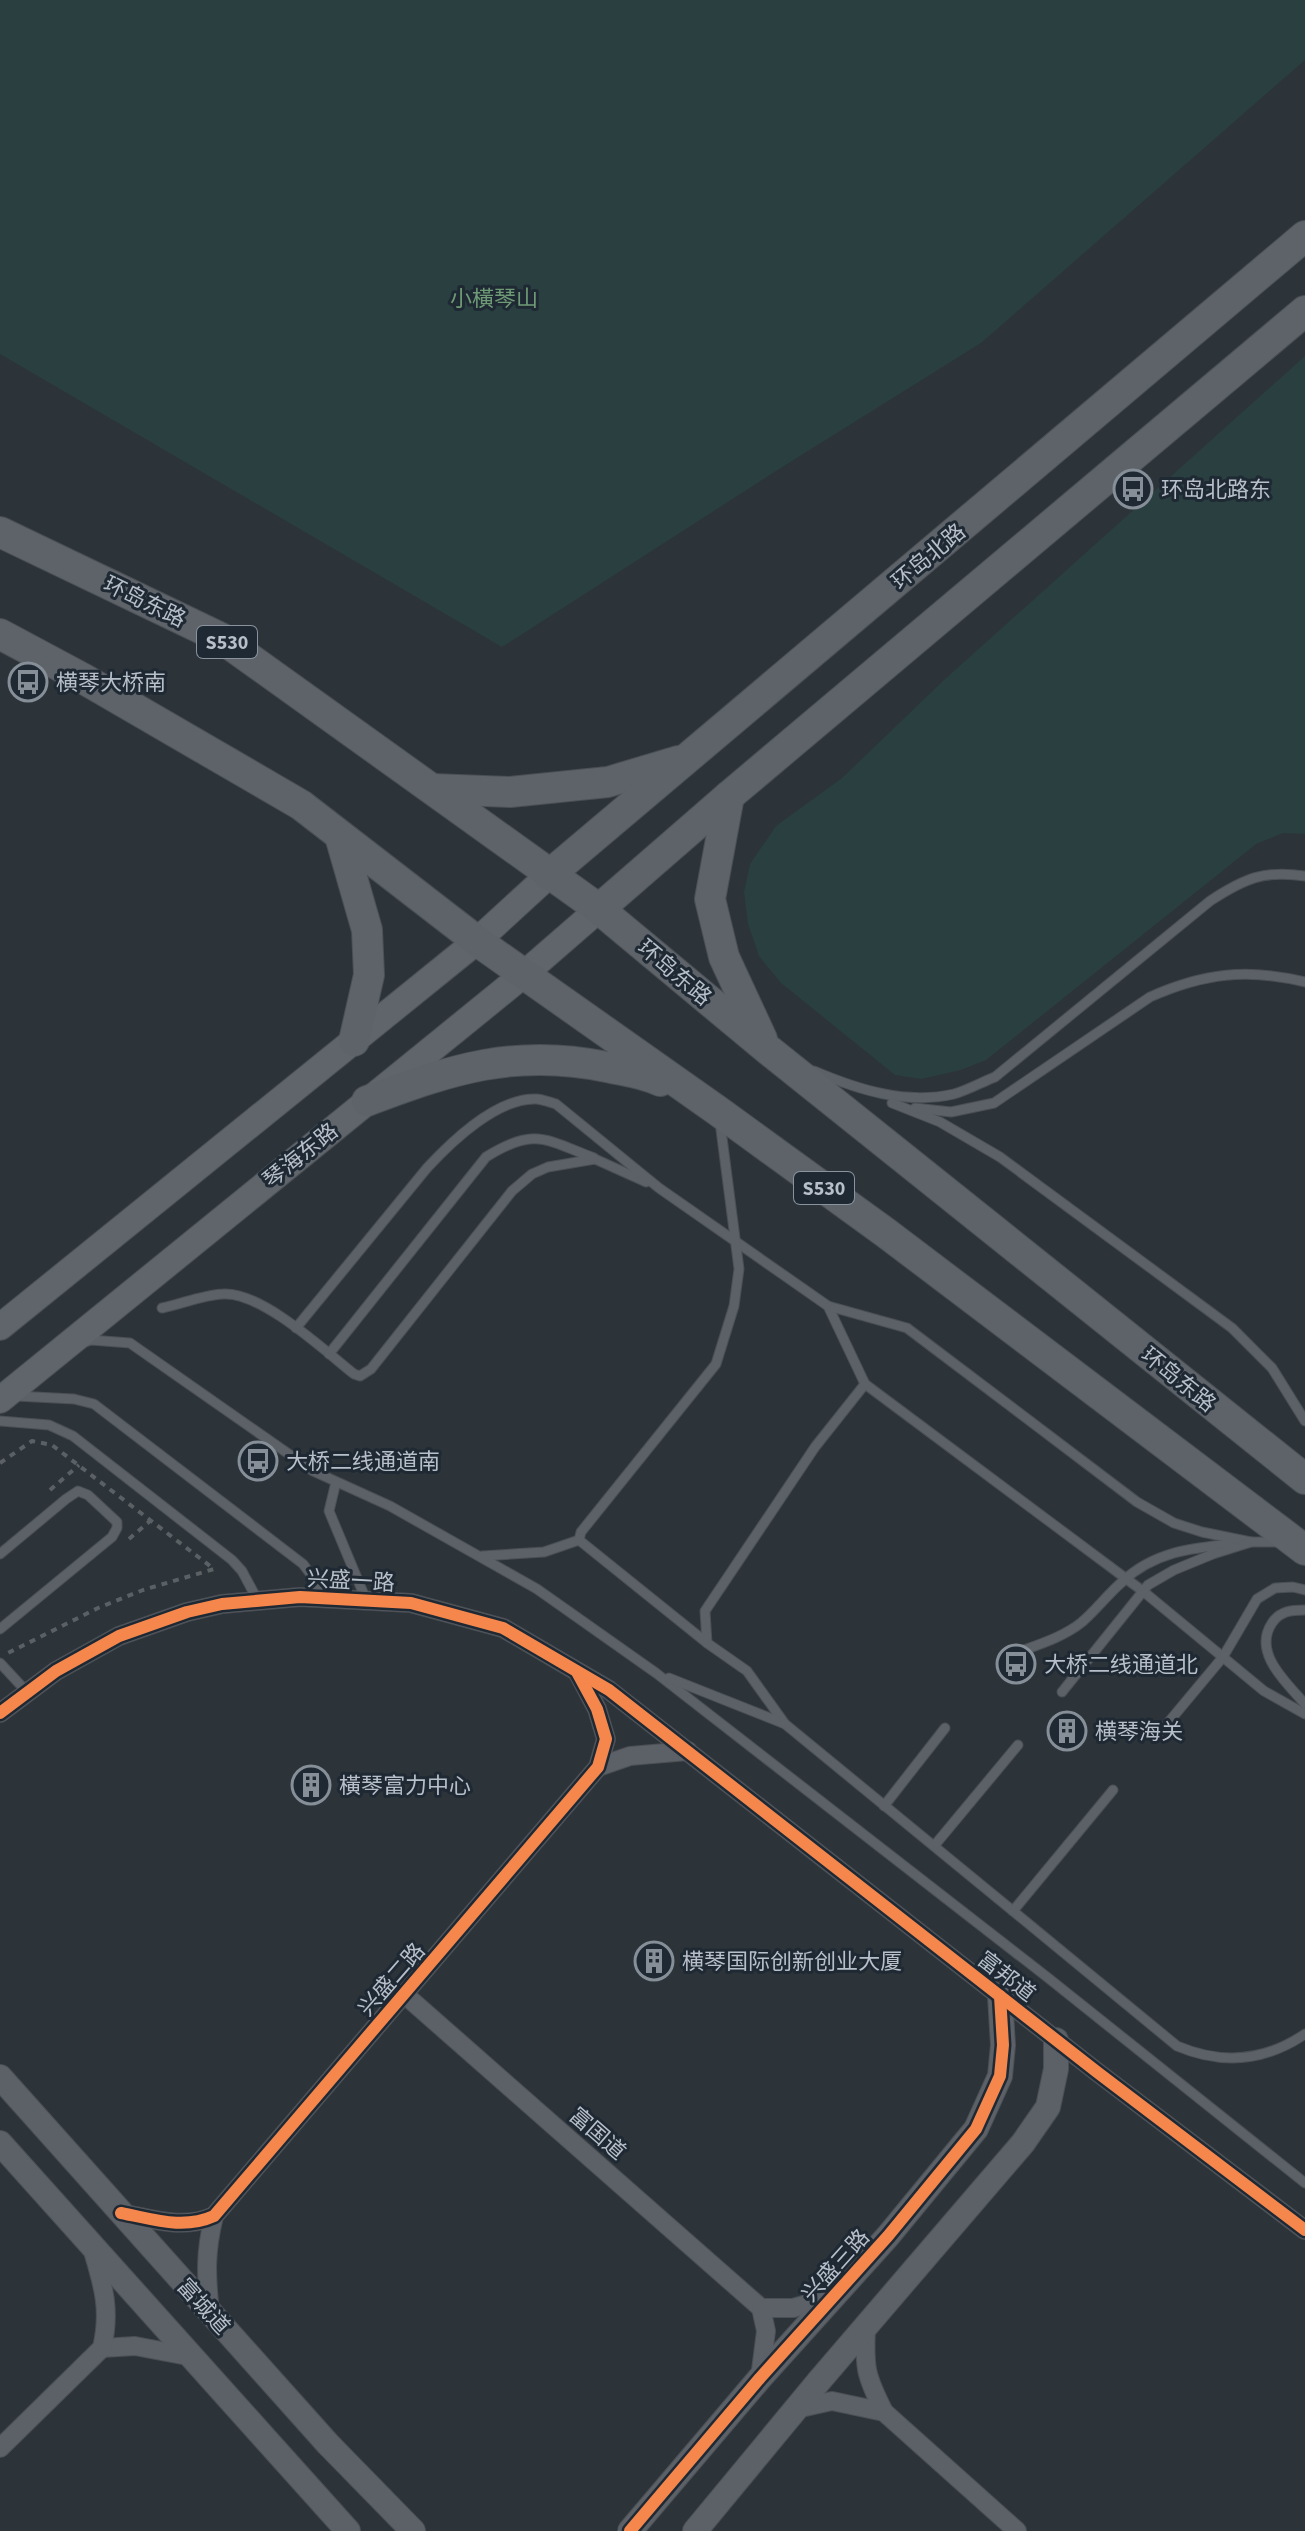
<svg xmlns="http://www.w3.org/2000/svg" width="1305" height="2531" font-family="'Source Sans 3','Noto Sans SC',sans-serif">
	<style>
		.green { fill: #293f40 }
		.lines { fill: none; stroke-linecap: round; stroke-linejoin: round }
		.service-casing { stroke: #4a4f54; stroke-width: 11 }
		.minor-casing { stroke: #4a4f54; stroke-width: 20 }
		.tertiary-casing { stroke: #4a4f54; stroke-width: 26 }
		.secondary-casing { stroke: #4a4f54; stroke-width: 28 }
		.primary-casing { stroke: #4a4f56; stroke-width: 32 }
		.path { stroke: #5a6064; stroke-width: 4; stroke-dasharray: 6 6; stroke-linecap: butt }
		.service { stroke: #5c6067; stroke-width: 9 }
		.minor { stroke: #5c6067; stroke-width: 18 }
		.tertiary { stroke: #5c6067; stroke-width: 24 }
		.secondary { stroke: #60656c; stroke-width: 26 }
		.primary { stroke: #5e6369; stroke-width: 30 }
		.cycleway-casing { stroke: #1f2934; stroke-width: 17 }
		.cycleway { stroke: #f5874c; stroke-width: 12 }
		.labels { text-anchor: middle; stroke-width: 6; stroke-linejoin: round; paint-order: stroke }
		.shield { fill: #1f2934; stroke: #89929d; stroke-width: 2 }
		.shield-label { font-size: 20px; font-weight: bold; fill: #b6bfca }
		.park-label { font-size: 22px; fill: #6e9a75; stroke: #1f2934 }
		.poi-label { font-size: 22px; fill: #b6bfca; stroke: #1f2934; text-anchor: start }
		.street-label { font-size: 22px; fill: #b6bfca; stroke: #1f2934 }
	</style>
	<rect width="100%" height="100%" fill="#2c3339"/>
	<g class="green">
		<path d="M 0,0 L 1305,0 L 1305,60 L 981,343 L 776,471 L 502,647 L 0,354 Z"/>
		<path d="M 1305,356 L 1305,834 L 1283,833 L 1256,844 L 986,1060 L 961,1070 L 921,1079 L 895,1075 L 781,983 L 759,956 L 748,924 L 744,892 L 750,864 L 776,826 L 842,778 L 944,680 Z"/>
	</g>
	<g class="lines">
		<g class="service-casing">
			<g id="service">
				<path d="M 814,1071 C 859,1090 906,1105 954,1094 C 968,1090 982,1082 995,1077 L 1210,901 C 1245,878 1264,870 1305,876"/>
				<path d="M 892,1103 L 940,1122 L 1000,1157 L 1232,1328 L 1272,1368 L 1305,1421"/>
				<path d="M 915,1108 L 951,1112 L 994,1103 L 1150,997 C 1204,973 1247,968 1305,982"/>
				<path d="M 828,1306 L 865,1384 L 815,1447 L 705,1611 L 707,1643 L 747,1671 L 785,1724 L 1013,1911"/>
				<path d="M 162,1308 C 181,1304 203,1295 223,1294 C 261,1291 325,1351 354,1374 L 360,1376 L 371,1369 L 512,1191 L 532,1174 L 548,1167 L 595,1159 L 646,1182"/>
				<path d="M 296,1328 L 427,1168 C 452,1141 498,1097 537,1099 C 543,1100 550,1102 556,1104 L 659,1188 L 828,1306 L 907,1328 L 1137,1502 L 1174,1523 L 1202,1532 L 1251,1542"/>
				<path d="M 85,1342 L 91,1340 L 130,1343 L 313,1471 L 390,1506 L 537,1589 L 656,1673 L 1047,1977 L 1305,2183"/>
				<path d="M 329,1354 L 486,1157 C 534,1127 545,1139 594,1158"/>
				<path d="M 865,1384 L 1144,1592 L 1264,1691 L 1305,1714"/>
				<path d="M 16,1396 L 74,1399 L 94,1404 L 303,1564 L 315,1580 L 321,1598"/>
				<path d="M 0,1421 L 49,1425 L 73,1436 L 232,1560 L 242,1571 L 257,1599"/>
				<path d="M 336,1482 L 329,1511 L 367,1602"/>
				<path d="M 0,1554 L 66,1499 L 78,1491 L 88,1495 L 117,1522 L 117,1528 L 112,1537 L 0,1629"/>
				<path d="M 482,1556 L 544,1552 L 579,1540"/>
				<path d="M 1305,1610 C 1291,1610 1280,1611 1272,1623 C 1252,1653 1287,1683 1305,1704"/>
				<path d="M 707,1643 L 579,1540 L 581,1532 L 716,1364 L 734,1306 L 739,1269 L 720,1122"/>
				<path d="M 1008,1656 C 1033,1646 1061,1639 1082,1622 C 1096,1610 1108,1594 1122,1582 C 1153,1552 1191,1548 1232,1544"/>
				<path d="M 0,1663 L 27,1692"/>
				<path d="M 669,1678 L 785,1724"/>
				<path d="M 1062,1692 L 1148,1585 L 1174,1570 L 1213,1554 L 1251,1542 L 1278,1542"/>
				<path d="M 1157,1736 L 1223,1657 L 1257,1599 L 1275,1588 L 1293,1587 L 1305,1590"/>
				<path d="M 1113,1790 L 1013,1911 L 1177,2046 C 1222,2065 1264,2062 1305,2034"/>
				<path d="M 884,1806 L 945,1728"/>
				<path d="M 934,1846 L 1018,1745"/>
			</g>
		</g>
		<g class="minor-casing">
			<g id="minor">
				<path d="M 0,1713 L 56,1671 L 119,1636 L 187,1612 L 222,1604 L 300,1597 L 411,1603 L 503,1628 L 609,1690 L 1097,2072 L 1305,2230"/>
				<path d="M 598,1767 L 630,1756 L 688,1751"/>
				<path d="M 404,1994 L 761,2308"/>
				<path d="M 121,2213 C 153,2219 183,2230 214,2216 L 598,1767 L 606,1739 L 597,1709 L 578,1673"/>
				<path d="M 210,2312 C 206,2275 205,2253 214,2216"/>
				<path d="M 102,2348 L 135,2346 L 193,2357"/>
				<path d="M 760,2378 L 766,2331 L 761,2308 L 793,2308 L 833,2297"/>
				<path d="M 796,2409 L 832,2401 L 884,2412 C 866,2376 864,2369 866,2328"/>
				<path d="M 884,2412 L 1017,2531"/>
				<path d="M 0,2448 L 102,2348 C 111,2309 103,2285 92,2248"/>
			</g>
		</g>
		<g class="tertiary-casing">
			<g id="tertiary">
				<path d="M 0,2077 L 328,2444 L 413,2531"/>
				<path d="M 0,2143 L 348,2531"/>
				<path d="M 630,2531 L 760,2378 L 888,2236 L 976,2129 L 1000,2076 L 1003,2045 L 1000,1996"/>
				<path d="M 695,2531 L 819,2381 L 1023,2143 L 1048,2107 L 1056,2069 L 1056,2040"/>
			</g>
		</g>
		<g class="secondary-casing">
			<g id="secondary">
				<path d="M 0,1327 L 477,941 L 549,875"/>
				<path d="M 0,1400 L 523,975 L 599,909"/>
			</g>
		</g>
		<g class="primary-casing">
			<g id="primary">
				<path d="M 0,532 L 221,638 L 599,909 L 766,1048 L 1305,1479"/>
				<path d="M 0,634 L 84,679 L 301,805 L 477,941 L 718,1111 L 886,1233 L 1305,1550"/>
				<path d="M 433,789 L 510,792 L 608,782 L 678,761"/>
				<path d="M 729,796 L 710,899 L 724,957 L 762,1039"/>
				<path d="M 340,836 L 367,930 L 369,975 L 354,1041"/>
				<path d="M 549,875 L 1305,236"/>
				<path d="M 599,909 L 729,796 L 1305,311"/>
				<path d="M 367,1101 C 452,1069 515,1048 607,1067 C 625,1071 644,1073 660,1081"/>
			</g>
		</g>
		<g class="path">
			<path d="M 0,1463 L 32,1441 L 52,1445 L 214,1569 L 143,1590 L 98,1608 L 8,1653"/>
			<path d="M 50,1490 L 79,1465"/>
			<path d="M 129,1539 L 150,1521"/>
		</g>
		<use href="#service" class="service"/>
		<use href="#minor" class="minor"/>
		<use href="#tertiary" class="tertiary"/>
		<use href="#secondary" class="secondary"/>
		<use href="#primary" class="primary"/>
		<g class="cycleway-casing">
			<g id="cycleway">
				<path d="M 0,1713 L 56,1671 L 119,1636 L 187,1612 L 222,1604 L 300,1597 L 411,1603 L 503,1628 L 609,1690 L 1097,2072 L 1305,2230"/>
				<path d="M 121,2213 C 153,2219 183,2230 214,2216 L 598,1767 L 606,1739 L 597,1709 L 578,1674"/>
				<path d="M 630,2531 L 760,2378 L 888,2236 L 976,2129 L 1000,2076 L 1003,2045 L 1000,1996"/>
			</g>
		</g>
		<use href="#cycleway" class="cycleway"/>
	</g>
	<defs>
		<g id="bus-ring" transform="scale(2)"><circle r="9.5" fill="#1f2934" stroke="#868e97" stroke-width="1.5"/><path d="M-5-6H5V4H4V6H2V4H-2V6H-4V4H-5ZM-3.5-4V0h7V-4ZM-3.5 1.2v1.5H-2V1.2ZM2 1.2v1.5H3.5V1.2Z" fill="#868e97"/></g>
		<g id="building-ring" transform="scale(2)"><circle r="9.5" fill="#1f2934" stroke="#868e97" stroke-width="1.5"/><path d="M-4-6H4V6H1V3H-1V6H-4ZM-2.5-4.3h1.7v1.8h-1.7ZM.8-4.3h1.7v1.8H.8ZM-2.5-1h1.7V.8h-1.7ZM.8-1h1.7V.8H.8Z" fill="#868e97"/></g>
	</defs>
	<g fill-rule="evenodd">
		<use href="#bus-ring" x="1133" y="489"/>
		<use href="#bus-ring" x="28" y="682"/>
		<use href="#bus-ring" x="258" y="1461"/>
		<use href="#bus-ring" x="1016" y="1664"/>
		<use href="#building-ring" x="1067" y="1731"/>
		<use href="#building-ring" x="311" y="1785"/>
		<use href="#building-ring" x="654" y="1961"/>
	</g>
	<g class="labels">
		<g class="shield">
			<rect x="197" y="626" width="60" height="32" rx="6"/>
			<rect x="794" y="1172" width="60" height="32" rx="6"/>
		</g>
		<g class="shield-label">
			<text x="227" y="649">S530</text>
			<text x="824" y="1195">S530</text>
		</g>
		<g class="park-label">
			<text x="494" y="306">小橫琴山</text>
		</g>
		<g class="poi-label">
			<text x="1161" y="497">环岛北路东</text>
			<text x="56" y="690">横琴大桥南</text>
			<text x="286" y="1469">大桥二线通道南</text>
			<text x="1044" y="1672">大桥二线通道北</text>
			<text x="1095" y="1739">横琴海关</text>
			<text x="339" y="1793">橫琴富力中心</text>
			<text x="682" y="1969">横琴国际创新创业大厦</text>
		</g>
		<g class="street-label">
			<text transform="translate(928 556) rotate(-40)" y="8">环岛北路</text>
			<text transform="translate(145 601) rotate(26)" y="8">环岛东路</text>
			<text transform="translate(675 972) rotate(40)" y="8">环岛东路</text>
			<text transform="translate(300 1155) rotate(-39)" y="8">琴海东路</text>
			<text transform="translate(1179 1379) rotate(39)" y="8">环岛东路</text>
			<text transform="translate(351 1580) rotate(3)" y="8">兴盛一路</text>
			<text transform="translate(1007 1976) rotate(38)" y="8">富邦道</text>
			<text transform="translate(391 1979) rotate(-49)" y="8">兴盛二路</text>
			<text transform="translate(598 2133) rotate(41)" y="8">富国道</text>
			<text transform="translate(835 2265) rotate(-48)" y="8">兴盛三路</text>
			<text transform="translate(204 2306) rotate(48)" y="8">富城道</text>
		</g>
	</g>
</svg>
